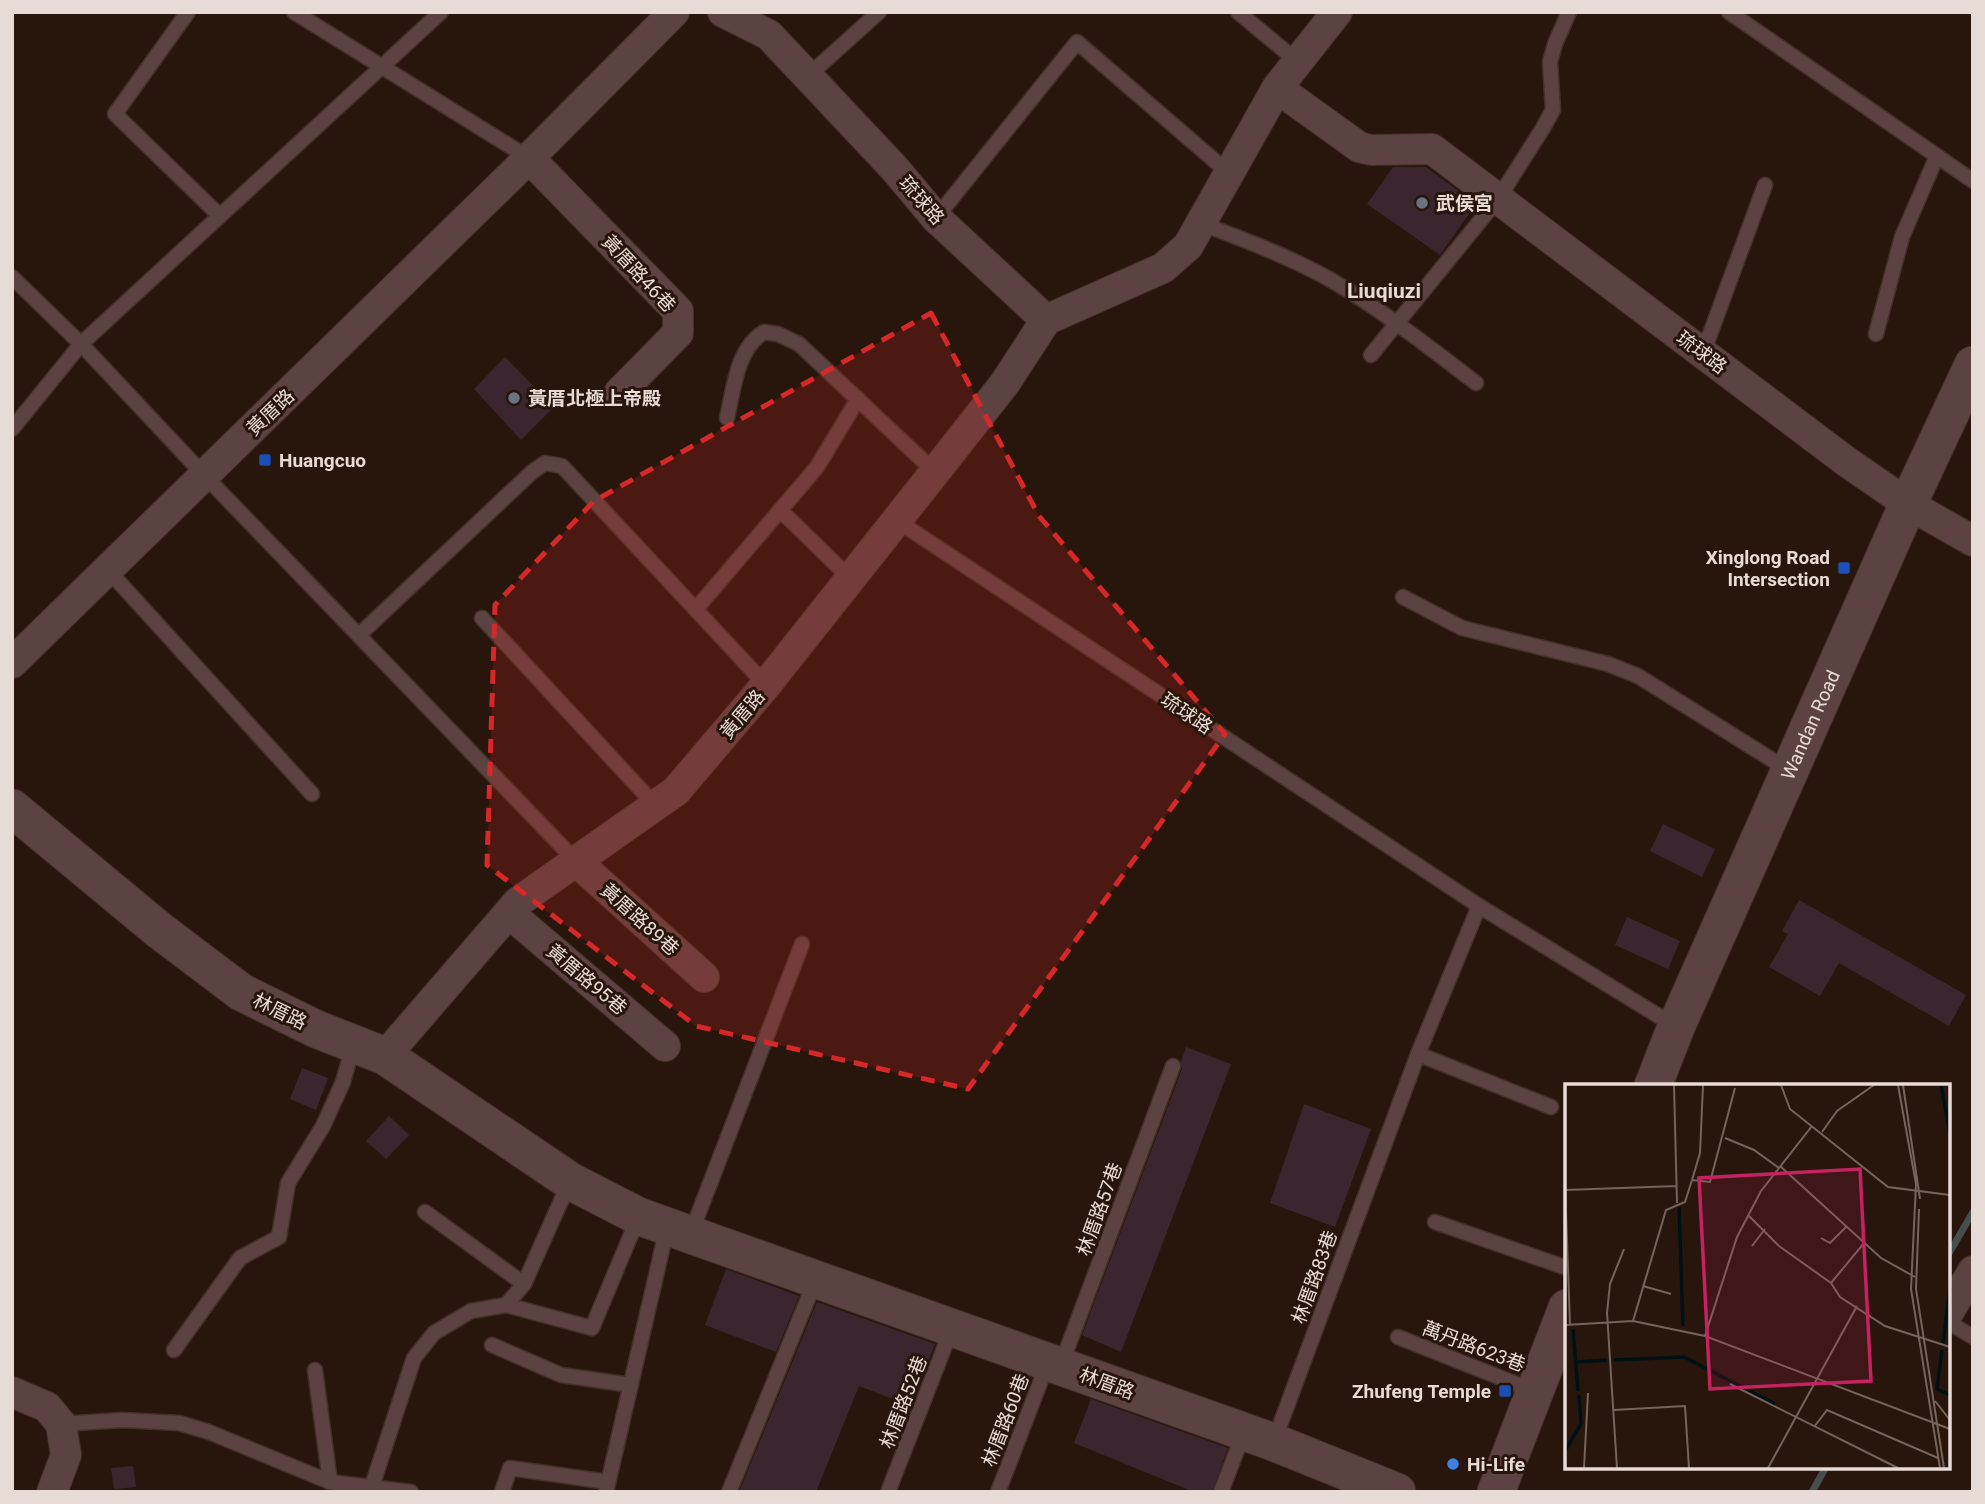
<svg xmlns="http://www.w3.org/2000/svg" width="1985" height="1504" font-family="Roboto,'Noto Sans TC',sans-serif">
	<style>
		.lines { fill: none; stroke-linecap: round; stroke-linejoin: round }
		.stream { stroke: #464d4d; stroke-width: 7 }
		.building { fill: #3b262f }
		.service-casing { stroke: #433128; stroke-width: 17 }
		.minor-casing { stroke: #433128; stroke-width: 32 }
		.tertiary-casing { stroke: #433128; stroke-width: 39 }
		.service { stroke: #5c4341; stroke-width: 14 }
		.minor { stroke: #5c4341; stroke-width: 30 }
		.tertiary { stroke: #5c4341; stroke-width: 37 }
		.marked { fill: #d62828; fill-opacity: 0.2; stroke: #d62828; stroke-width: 5; stroke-dasharray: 14 9; stroke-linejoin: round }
		.worship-dot { fill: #6b7280; stroke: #28160c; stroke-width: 2.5 }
		.transit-dot { fill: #1a4fb4; stroke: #28160c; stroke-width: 2.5 }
		.shop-dot { fill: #3f7fe0; stroke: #28160c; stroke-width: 2.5 }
		.labels { text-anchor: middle; stroke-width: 6; stroke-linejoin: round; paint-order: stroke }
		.street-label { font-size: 19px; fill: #e8dad4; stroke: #28160c }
		.poi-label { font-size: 19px; font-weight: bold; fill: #e8dad4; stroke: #28160c; text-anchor: start }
		.neighbourhood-label { font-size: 21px; font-weight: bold; fill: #e8dad4; stroke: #28160c }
		.inset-river { fill: none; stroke: #001113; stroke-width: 3.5 }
		.inset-road { fill: none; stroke: #75645c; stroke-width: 2 }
		.view { fill: #c42261; fill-opacity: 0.15; stroke: #c42261; stroke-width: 3.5 }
		.inset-edge { fill: none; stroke: #e8dad4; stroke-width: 3.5 }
	</style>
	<rect width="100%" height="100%" fill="#28160c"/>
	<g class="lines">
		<g class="stream">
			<path d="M 1948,1255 L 1973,1212"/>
			<path d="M 1812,1492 L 1826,1467"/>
		</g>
	</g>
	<g class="building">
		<path d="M 1393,167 L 1426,167 L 1476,204 L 1440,255 L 1367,204 Z"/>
		<path d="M 505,357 L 554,407 L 521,440 L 474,389 Z"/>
		<path d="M 1663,824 L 1715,849 L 1702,877 L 1650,851 Z"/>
		<path d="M 1799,900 L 1966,995 L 1949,1026 L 1839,963 L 1820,996 L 1769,967 L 1788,934 L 1782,931 Z"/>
		<path d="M 1627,917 L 1680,941 L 1668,969 L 1615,945 Z"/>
		<path d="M 1186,1047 L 1231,1064 L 1121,1352 L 1082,1335 L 1182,1069 L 1181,1062 Z"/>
		<path d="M 302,1068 L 328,1078 L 316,1110 L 290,1099 Z"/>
		<path d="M 1304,1104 L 1371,1129 L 1335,1227 L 1270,1203 Z"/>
		<path d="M 389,1116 L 409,1135 L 386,1159 L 366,1141 Z"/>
		<path d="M 726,1269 L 799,1296 L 776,1352 L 705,1325 Z"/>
		<path d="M 817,1302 L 935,1344 L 911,1406 L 859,1386 L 816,1492 L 739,1492 Z"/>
		<path d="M 1091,1399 L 1228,1448 L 1212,1492 L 1194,1492 L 1074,1443 Z"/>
		<path d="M 133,1466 L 136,1487 L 114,1489 L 111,1468 Z"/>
	</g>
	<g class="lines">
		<g class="service-casing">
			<g id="service">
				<path d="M 188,12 L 115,114 L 220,216"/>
				<path d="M 294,12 L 529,158"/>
				<path d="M 1238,12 L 1298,62"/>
				<path d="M 1729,12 L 1973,181"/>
				<path d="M 809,75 L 879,12"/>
				<path d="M 936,218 L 1077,42 L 1230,174"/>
				<path d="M 1202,224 C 1246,240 1290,257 1331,280 C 1382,310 1429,347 1476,383"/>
				<path d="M 12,277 L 81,344 L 205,476 L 576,861"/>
				<path d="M 1876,334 L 1902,237 L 1937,156"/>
				<path d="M 1703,353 L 1765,185"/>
				<path d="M 1371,355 L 1498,199 L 1543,128 L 1553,110 L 1550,62 L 1555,44 L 1569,12"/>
				<path d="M 727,418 C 734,388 736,350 764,332 L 778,334 L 799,344 L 935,472"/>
				<path d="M 12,429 L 81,344 L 441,12"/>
				<path d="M 780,510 L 850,578"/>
				<path d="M 896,520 L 1479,906 L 1675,1026"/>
				<path d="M 108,570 L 312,794"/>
				<path d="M 1403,597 L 1462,628 L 1608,664 L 1638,676 L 1790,771"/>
				<path d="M 696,609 L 817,467 L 858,399"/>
				<path d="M 482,618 L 655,805"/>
				<path d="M 359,635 L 532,472 L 545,463 L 562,466 L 766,685"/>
				<path d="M 1418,1054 L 1551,1107"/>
				<path d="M 425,1212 L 524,1284"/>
				<path d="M 1435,1222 L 1567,1268"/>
				<path d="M 691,1233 L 802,944"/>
				<path d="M 506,1305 L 592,1328 L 638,1218"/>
				<path d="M 1948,1322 L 1973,1337"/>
				<path d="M 1398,1337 L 1534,1391"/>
				<path d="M 492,1345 L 561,1375 L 631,1385"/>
				<path d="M 174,1350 L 240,1258 L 279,1237 L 288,1183 L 323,1126 L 343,1082 L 353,1046"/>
				<path d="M 1061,1365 L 1173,1066"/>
				<path d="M 315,1370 L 330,1482"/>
				<path d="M 61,1424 L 122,1420 L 179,1423 L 209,1432 L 330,1482 L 411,1492"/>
				<path d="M 1274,1441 L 1418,1054 L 1479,906"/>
				<path d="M 372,1486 L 414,1358 L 434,1333 L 471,1311 L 506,1305 L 524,1284 L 569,1183"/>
				<path d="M 502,1492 L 510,1468 L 608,1482"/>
				<path d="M 606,1492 L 667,1228"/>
				<path d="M 729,1492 L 816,1279"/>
				<path d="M 888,1492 L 952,1328"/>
				<path d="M 998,1492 L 1048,1362"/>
				<path d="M 1221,1492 L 1244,1432"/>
			</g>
		</g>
		<g class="minor-casing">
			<g id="minor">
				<path d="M 723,12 L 769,35 L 895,169 L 936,218 L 1046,320"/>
				<path d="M 1277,88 L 1359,147 L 1371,150 L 1432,149 L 1847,462 L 1908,504 L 1973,541"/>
				<path d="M 529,158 L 678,311 L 678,333 L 619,393"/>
				<path d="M 1046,320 L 1163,268 L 1188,246 L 1277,88 L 1337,12"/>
				<path d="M 12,663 L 529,158 L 674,12"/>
				<path d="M 576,861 L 704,977"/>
				<path d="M 509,913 L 665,1046"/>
				<path d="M 385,1056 L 518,902 L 676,791 L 766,685 L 935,472 L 1005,383 L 1046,320"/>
				<path d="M 1948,1313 L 1973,1271"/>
				<path d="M 12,1392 L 47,1407 L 61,1424 L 66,1455 L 52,1492"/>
			</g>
		</g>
		<g class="tertiary-casing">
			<g id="tertiary">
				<path d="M 12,808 L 159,930 L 241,992 L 316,1029 L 385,1056 L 570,1181 L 638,1216 L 1273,1442 L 1397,1492"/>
				<path id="s1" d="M 1653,1086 L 1676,1027 L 1908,504 L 1973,365"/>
				<path d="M 1496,1492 L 1567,1308"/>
			</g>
		</g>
		<use href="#service" class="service"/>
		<use href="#minor" class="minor"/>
		<use href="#tertiary" class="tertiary"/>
	</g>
	<path class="marked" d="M 931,313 L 1039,516 L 1225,734 L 968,1089 L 696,1026 L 487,865 L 495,605 L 594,501 Z"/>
	<g class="worship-dot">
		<circle cx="1422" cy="203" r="7"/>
		<circle cx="514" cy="398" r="7"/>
	</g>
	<g class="transit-dot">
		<rect x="258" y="453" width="14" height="14" rx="3.5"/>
		<rect x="1837" y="561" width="14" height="14" rx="3.5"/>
		<rect x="1498" y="1384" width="14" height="14" rx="3.5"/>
	</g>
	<circle class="shop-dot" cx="1453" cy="1464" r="7"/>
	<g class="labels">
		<g class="street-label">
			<text transform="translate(922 200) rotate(49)" y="7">琉球路</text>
			<text transform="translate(639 273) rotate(47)" y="7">黃厝路46巷</text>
			<text transform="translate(1702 352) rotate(37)" y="7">琉球路</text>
			<text transform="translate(270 412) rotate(-44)" y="7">黃厝路</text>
			<text transform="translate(1187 713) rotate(34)" y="7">琉球路</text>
			<text transform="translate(742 714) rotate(-50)" y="7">黃厝路</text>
			<text dy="7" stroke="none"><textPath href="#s1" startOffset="394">Wandan Road</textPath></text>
			<text transform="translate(640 919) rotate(42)" y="7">黃厝路89巷</text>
			<text transform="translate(587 979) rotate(40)" y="7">黃厝路95巷</text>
			<text transform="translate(280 1011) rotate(26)" y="7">林厝路</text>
			<text transform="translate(1099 1209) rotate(-70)" y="7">林厝路57巷</text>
			<text transform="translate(1314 1277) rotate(-70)" y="7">林厝路83巷</text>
			<text transform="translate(1474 1346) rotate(21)" y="7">萬丹路623巷</text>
			<text transform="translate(1107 1383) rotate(20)" y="7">林厝路</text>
			<text transform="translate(903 1402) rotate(-69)" y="7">林厝路52巷</text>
			<text transform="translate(1005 1420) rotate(-69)" y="7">林厝路60巷</text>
		</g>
		<g class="poi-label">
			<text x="1436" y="210">武侯宮</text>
			<text x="528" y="405">黃厝北極上帝殿</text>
			<text x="279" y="467">Huangcuo</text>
			<text x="1830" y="564" text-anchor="end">Xinglong Road<tspan x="1830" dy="22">Intersection</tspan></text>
			<text x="1491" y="1398" text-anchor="end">Zhufeng Temple</text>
			<text x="1467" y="1471">Hi-Life</text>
		</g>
		<g class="neighbourhood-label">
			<text x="1384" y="298">Liuqiuzi</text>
		</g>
	</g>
	<g transform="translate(1565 1084)">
		<rect width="385" height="385" fill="#28160c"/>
		<path class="inset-river" d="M 376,1 L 385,50M 114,123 L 118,242M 8,245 L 13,307M 378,259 L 385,204M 377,266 L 372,305 L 385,311M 49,276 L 119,273 L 210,320M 12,278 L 42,276M 0,367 L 16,340 L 14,311"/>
		<path class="inset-road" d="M 109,1 L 112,119M 216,1 L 225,25 L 323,103 L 385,111M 333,1 L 351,100 L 346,205 L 375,384M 338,1 L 355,115M 257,48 L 272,27 L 309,1M 160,54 L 189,66 L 214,84M 215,82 L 316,174 L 350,193M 127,96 L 135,69 L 138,1M 0,100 L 5,241M 0,106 L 112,102M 354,125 L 351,205 L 379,384M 184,132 L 214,162 L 266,199M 256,154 L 265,159 L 281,143M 187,162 L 200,145M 266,199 L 275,213 L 320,242 L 385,263M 266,199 L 299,159M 78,202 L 106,210M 68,237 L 101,126 L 120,118 L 127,96 L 145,98 L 170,4M 0,241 L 68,237 L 140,252 L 385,345M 140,252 L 172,153 L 196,107 L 247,42M 165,300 L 333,384M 370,317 L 385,336M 49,326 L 120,322 L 124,384M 249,343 L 262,326 L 373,374M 19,384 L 23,309M 52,384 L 42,229 L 45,200 L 59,165M 203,384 L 292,222"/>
		<path class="view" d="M 295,85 L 306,297 L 145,305 L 134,94 Z"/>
		<rect width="385" height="385" class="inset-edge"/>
	</g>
	<rect width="1985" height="1504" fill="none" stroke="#e8dad4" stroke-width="28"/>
</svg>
